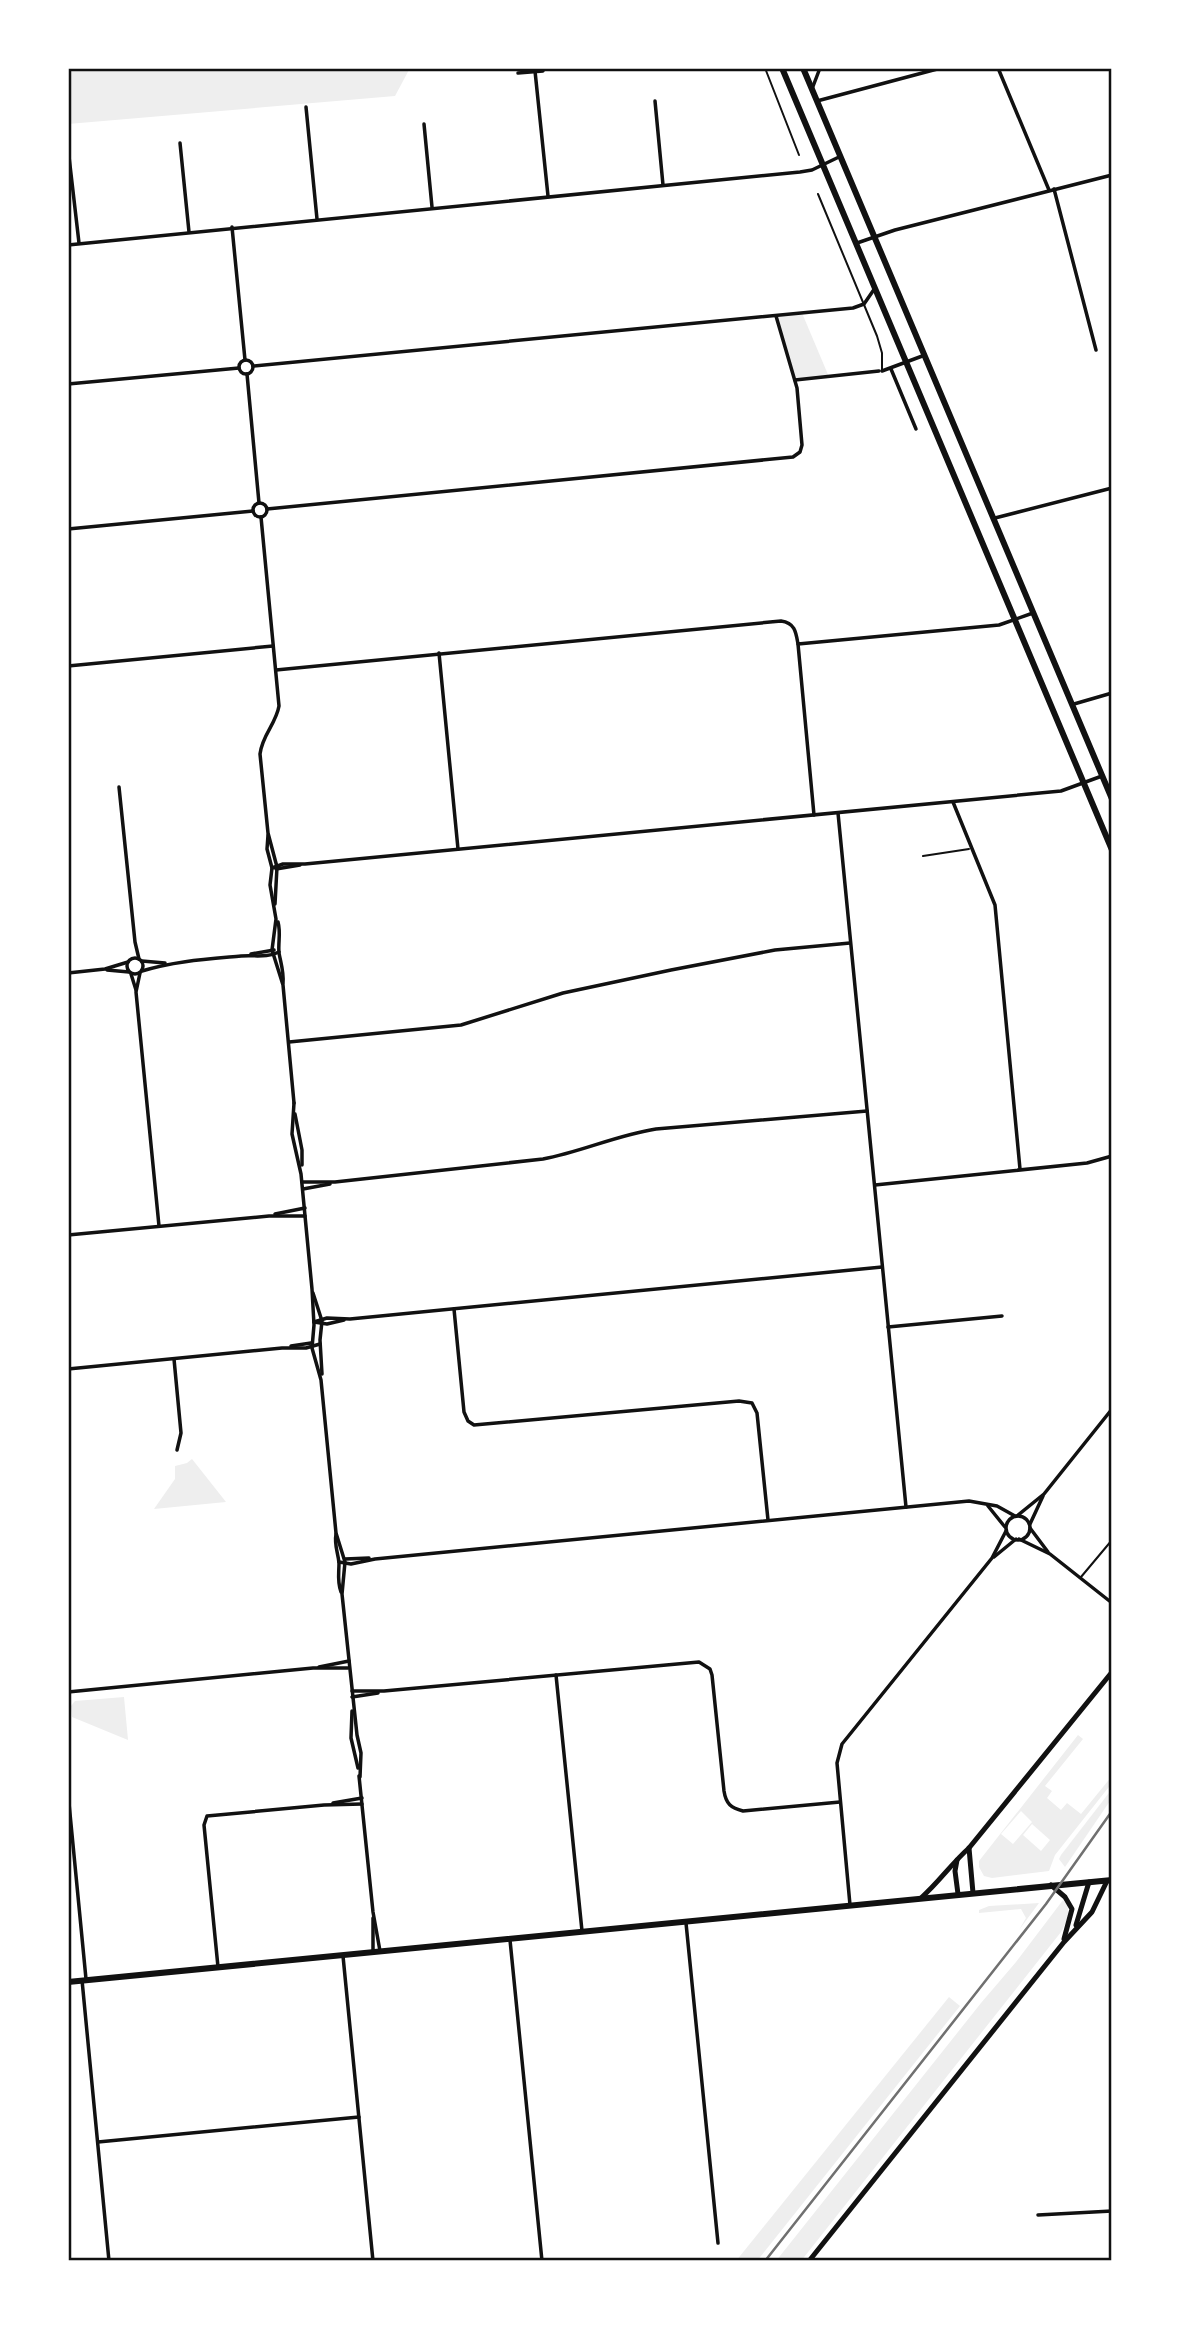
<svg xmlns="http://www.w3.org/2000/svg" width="1180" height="2329" font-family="Figtree,sans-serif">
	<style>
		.green { fill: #eee; fill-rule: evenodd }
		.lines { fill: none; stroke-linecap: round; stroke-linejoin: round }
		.service { stroke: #111; stroke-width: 2 }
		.minor { stroke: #111; stroke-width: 3.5 }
		.secondary { stroke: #111; stroke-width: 5 }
		.primary { stroke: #111; stroke-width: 6 }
		.rail { stroke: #707070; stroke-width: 2.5 }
		.neatline { fill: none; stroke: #111; stroke-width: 2.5 }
	</style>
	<rect width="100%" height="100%" fill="#fff"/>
	<g class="green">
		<path d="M 68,68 L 410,68 L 395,96 L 68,124 Z"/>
		<path d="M 802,313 L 829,377 L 795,380 L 776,316 Z"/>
		<path d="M 192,1459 L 226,1502 L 154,1509 L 175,1479 L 175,1466 L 187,1463 Z"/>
		<path d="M 124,1697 L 128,1740 L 72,1717 L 71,1706 L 75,1701 Z"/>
		<path d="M 1078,1735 L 1083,1739 L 1045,1786 L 1052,1791 L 1047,1798 L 1061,1810 L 1067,1803 L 1081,1814 L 1112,1776 L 1112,1783 L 1055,1855 L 1049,1871 L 992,1878 L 984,1876 L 979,1867 L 979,1861 ZM 1021,1811 L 1032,1822 L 1013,1844 L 1001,1834 ZM 1032,1824 L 1050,1840 L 1041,1851 L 1023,1835 Z"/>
		<path d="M 1112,1789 L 1112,1798 L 1065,1867 L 1059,1859 L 1061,1855 Z"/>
		<path d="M 1063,1900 C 1073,1909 1067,1921 1061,1932 L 801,2261 L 776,2261 L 981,2003 L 1016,1962 Z"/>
		<path d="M 1039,1903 L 1019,1930 L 1026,1918 L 1021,1909 L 979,1913 L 979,1910 L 989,1906 Z"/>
		<path d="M 949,1997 L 960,2006 L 757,2261 L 736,2261 Z"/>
	</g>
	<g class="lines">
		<g class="service">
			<path d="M 765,68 L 799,155"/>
			<path d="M 818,194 L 877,336 L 882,353 L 882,370"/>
			<path d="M 923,856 L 969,849"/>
			<path d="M 1081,1577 L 1112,1540"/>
		</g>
		<g class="minor">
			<path d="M 998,68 L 1049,190"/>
			<path d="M 535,71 L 548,196"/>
			<path d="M 518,73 L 543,71"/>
			<path d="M 812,89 L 820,68"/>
			<path d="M 655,101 L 663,185"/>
			<path d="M 817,101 L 941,68"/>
			<path d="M 306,107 L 317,219"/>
			<path d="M 424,124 L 432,207"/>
			<path d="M 180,143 L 189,232"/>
			<path d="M 68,148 L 79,243"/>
			<path d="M 1054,189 L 1096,350"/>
			<path d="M 232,227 L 245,360"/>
			<path d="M 857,243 L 895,230 L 1112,175"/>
			<path d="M 68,245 L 800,172 L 812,170 L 841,156"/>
			<circle cx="246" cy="367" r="7"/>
			<path d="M 253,366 L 853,308 L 864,304 L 875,288"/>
			<path d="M 891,369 L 916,429"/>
			<path d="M 882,371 L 925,355"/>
			<path d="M 247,374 L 259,503"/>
			<path d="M 795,380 L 879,371"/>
			<path d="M 68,384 L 239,368"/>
			<circle cx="260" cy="510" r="7"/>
			<path d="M 267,509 L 793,457 L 800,452 L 802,445 L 797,388 L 776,316"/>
			<path d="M 261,517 L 279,706 C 276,724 262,735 260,754 L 268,833 L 277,867 L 275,904"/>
			<path d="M 995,518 L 1112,488"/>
			<path d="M 68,529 L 253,511"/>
			<path d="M 798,644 L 814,815"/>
			<path d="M 439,653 L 458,849"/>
			<path d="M 68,666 L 273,646"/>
			<path d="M 276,670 L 781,621 C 795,623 796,632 798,644 L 999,625 L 1033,613"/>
			<path d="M 1074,704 L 1112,693"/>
			<path d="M 119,787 L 135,942 L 139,959"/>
			<path d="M 953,802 L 995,905 L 1020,1169"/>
			<path d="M 838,813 L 906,1507"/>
			<path d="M 268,835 L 267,849 L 272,868 L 270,885 L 276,919 L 272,950 L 283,985 L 294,1103"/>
			<path d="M 272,868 L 283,864 L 305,864 L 1061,791 L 1102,776"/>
			<path d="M 276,869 L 300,865"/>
			<path d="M 278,922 C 281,933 278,942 279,953 C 281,964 284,972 283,983"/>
			<path d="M 251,954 L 274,950"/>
			<circle cx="135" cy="966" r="8"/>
			<path d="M 142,961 L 165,963"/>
			<path d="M 107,970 L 129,972"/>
			<path d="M 142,971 C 174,961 208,959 241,956 C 255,955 267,958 279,952"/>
			<path d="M 68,973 L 105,969 L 128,962"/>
			<path d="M 140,973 L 136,992 L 159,1226"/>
			<path d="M 131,974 L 136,990"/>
			<path d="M 289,1042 L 461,1025 L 563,993 L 671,970 L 775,950 L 850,943"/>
			<path d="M 294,1103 L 292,1134 L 301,1174 L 312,1289 L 314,1325 L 312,1348 L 321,1380 L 336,1533 L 345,1562 L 342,1594 L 357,1735 L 361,1753 L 360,1777"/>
			<path d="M 295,1114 L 302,1150 L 302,1165"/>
			<path d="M 302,1182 L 335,1182 L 543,1159 C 581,1152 617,1135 656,1129 L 867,1111"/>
			<path d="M 875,1185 L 1087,1163 L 1112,1156"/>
			<path d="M 303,1189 L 330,1184"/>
			<path d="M 275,1214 L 305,1208"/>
			<path d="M 68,1235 L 269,1216 L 305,1216"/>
			<path d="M 313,1293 L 322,1321 L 320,1340 L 322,1374"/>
			<path d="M 454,1309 L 464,1412 L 468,1421 L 474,1425 L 739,1401 L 752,1403 L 757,1413 L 768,1520"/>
			<path d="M 314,1322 L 327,1318 L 350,1319 L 882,1267"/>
			<path d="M 314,1322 L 327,1324 L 344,1320"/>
			<path d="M 888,1327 L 1002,1316"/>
			<path d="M 291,1346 L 311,1343"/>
			<path d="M 174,1359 L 181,1433 L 177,1450"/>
			<path d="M 68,1369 L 282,1348 L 306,1348 L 320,1344"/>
			<path d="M 988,1506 L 1005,1527"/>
			<path d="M 1017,1516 L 1044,1494 L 1112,1409"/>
			<circle cx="1018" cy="1528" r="12"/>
			<path d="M 1030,1524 L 1043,1496"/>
			<path d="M 1030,1528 L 1048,1552"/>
			<path d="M 336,1534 C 334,1545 338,1552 339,1563 C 339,1574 337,1581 341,1592"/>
			<path d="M 1019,1539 L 1050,1554 L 1112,1603"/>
			<path d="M 994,1557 L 1016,1539"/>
			<path d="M 345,1559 L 369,1558"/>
			<path d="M 339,1562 L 351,1564 L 375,1559 L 969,1501 L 997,1506 L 1015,1516"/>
			<path d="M 319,1667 L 349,1661"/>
			<path d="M 556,1675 L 582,1931"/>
			<path d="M 352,1691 L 384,1691 L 699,1662 L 710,1669 L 712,1675 L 724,1791 C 726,1804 731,1808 743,1811 L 840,1802"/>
			<path d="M 68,1692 L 313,1668 L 348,1668"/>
			<path d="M 352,1697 L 378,1693"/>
			<path d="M 352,1711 L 351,1738 L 358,1768"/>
			<path d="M 359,1776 L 373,1912 L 380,1951"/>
			<path d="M 68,1793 L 86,1979"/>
			<path d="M 333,1803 L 362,1798"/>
			<path d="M 850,1905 L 837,1763 L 842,1744 L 992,1558 L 1006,1531"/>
			<path d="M 686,1923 L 718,2243"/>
			<path d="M 510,1940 L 542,2261"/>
			<path d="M 373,1952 L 373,1918"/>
			<path d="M 343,1956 L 373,2261"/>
			<path d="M 218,1967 L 204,1825 L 207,1816 L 324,1805 L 362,1804"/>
			<path d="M 82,1980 L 109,2261"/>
			<path d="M 98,2142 L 359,2117"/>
			<path d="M 1038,2215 L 1112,2211"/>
		</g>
		<g class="secondary">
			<path d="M 969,1848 L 973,1893"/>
			<path d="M 957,1860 L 955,1871 L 958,1894"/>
			<path d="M 1051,1885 L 1065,1897 L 1072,1909 L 1064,1939"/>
			<path d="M 921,1898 C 939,1882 952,1863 969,1848 L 1112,1672"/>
			<path d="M 1076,1925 L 1089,1882"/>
			<path d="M 809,2261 L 1064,1942 L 1092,1912 L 1107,1881"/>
		</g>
		<g class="primary">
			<path d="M 782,68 L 1112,850"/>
			<path d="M 803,68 L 1112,799"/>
			<path d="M 68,1982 L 1112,1880"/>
		</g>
		<path class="rail" d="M 765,2261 L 1046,1904 L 1112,1811"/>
	</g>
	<rect width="1180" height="2329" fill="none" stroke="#ffffff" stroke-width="140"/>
	<rect x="70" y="70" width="1040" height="2189" class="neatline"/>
</svg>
